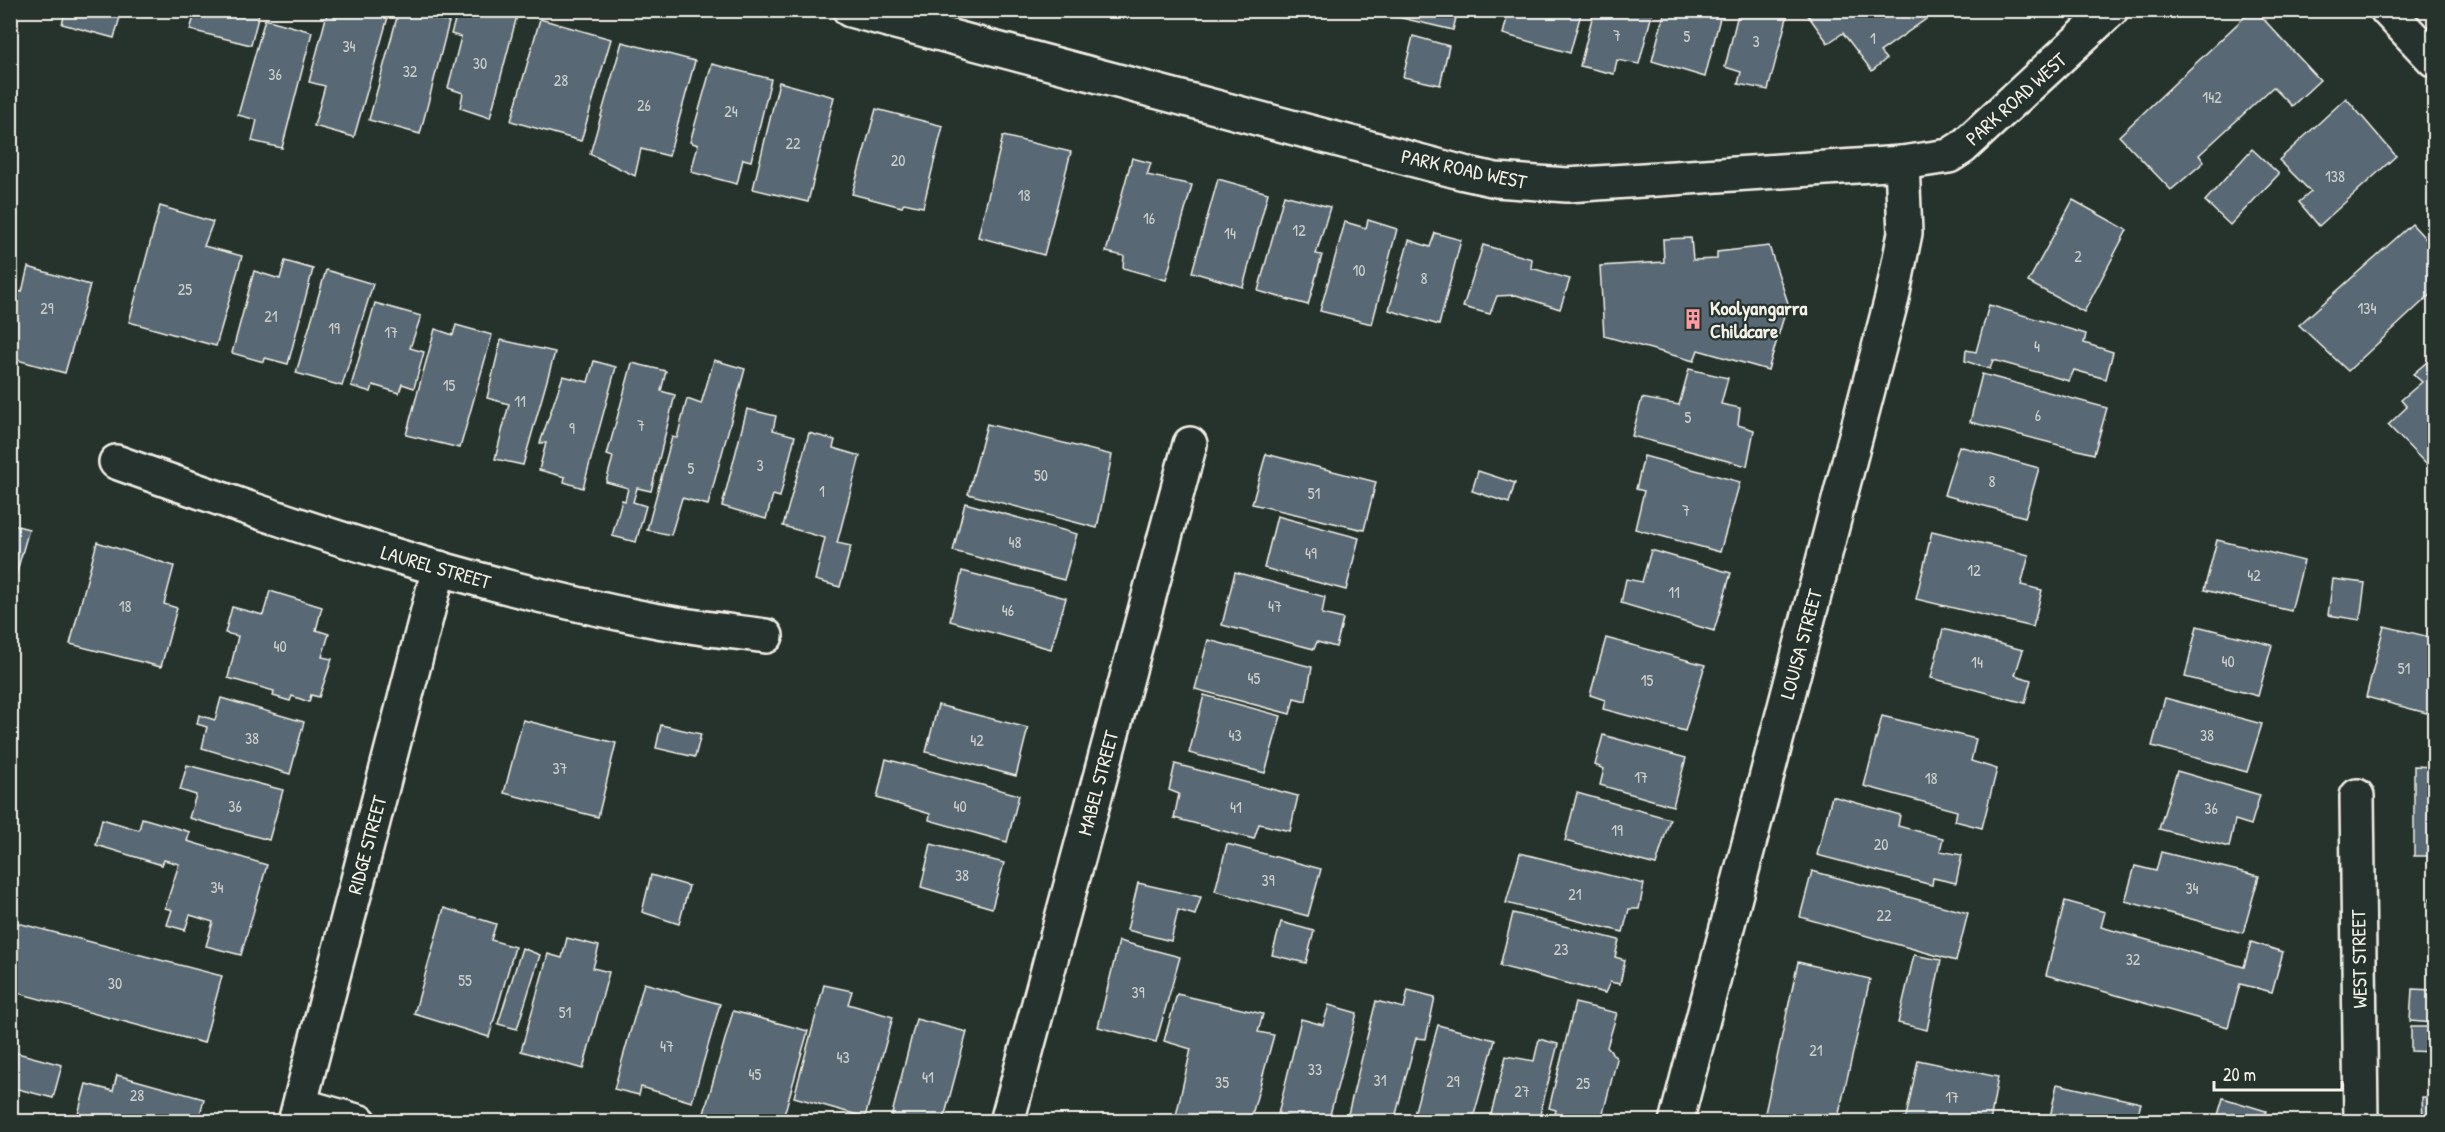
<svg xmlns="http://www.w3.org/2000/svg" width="2445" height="1132" font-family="'Patrick Hand',sans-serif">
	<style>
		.building { fill: #596975; stroke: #f4f1e8; stroke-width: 1.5 }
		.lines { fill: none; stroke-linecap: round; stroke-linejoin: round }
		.minor-casing { stroke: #f4f1e8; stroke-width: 38 }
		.primary-casing { stroke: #f4f1e8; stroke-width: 38 }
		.minor { stroke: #26332d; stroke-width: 33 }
		.primary { stroke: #26332d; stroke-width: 33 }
		.labels { text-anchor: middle; stroke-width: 4.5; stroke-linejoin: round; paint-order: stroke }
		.number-label { font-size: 16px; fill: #cdcfcb }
		.street-label { font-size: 20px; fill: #f4f1e8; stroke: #26332d }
		.poi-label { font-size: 20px; font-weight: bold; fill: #f4f1e8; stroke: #26332d; text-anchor: start }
	</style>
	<rect width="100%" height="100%" fill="#26332d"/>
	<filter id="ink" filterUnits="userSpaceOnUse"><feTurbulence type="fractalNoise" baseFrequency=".0167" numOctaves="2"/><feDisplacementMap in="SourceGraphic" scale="12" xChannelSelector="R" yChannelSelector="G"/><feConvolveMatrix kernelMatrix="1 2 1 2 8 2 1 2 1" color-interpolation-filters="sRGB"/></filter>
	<g filter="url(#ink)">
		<g class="building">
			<path d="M 66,10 L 122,10 L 114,38 L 62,24 Z"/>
			<path d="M 196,10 L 260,10 L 251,45 L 190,30 Z"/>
			<path d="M 328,10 L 390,10 L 354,137 L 314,126 L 325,86 L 309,82 Z"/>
			<path d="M 399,10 L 449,22 L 420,134 L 369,120 Z"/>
			<path d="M 458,10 L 518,12 L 490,118 L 460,108 L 463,93 L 448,88 L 461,37 L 451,34 Z"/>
			<path d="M 1395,10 L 1458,10 L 1453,30 L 1393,16 Z"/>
			<path d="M 1509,10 L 1582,10 L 1570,53 L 1503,34 Z"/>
			<path d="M 1594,10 L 1653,10 L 1639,64 L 1617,60 L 1614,74 L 1580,66 Z"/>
			<path d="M 1665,10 L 1722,10 L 1705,77 L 1652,61 Z"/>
			<path d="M 1727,10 L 1789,10 L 1768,90 L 1738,84 L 1741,72 L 1725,67 L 1738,14 Z"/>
			<path d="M 1804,10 L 1920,10 L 1926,19 L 1880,52 L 1886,59 L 1872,71 L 1843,33 L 1828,43 Z"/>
			<path d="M 2252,10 L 2255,10 L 2320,80 L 2292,106 L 2273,87 L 2199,155 L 2204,162 L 2171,190 L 2119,136 Z"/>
			<path d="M 265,19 L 312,32 L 282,148 L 252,141 L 257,120 L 238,115 Z"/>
			<path d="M 540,19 L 611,39 L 581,141 L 511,121 Z"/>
			<path d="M 1413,36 L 1449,46 L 1440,85 L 1403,77 Z"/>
			<path d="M 622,42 L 695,61 L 669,156 L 641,149 L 635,176 L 590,154 Z"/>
			<path d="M 712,64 L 771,79 L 751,161 L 743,159 L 737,184 L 691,172 L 698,145 L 690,142 Z"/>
			<path d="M 779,82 L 834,97 L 808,202 L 753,189 Z"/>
			<path d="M 2346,98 L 2396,156 L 2319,226 L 2299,202 L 2311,192 L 2279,160 Z"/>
			<path d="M 876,109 L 943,126 L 923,207 L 904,203 L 902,207 L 852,194 Z"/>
			<path d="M 1003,136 L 1071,152 L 1044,255 L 978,237 Z"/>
			<path d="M 2252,149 L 2279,174 L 2230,225 L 2205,201 Z"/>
			<path d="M 1132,158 L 1151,163 L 1147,175 L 1192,185 L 1166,280 L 1123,268 L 1124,256 L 1106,252 Z"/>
			<path d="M 1218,179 L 1268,193 L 1243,287 L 1192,272 Z"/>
			<path d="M 1284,195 L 1330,207 L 1316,254 L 1322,255 L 1308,305 L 1258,291 Z"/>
			<path d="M 2073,200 L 2127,230 L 2084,312 L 2028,282 Z"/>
			<path d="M 160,206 L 213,222 L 204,246 L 242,256 L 216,346 L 129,322 Z"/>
			<path d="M 1368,220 L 1397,229 L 1372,324 L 1320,311 L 1345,222 L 1366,228 Z"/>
			<path d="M 2412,224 L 2434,248 L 2434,291 L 2348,371 L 2299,325 Z"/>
			<path d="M 1435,233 L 1461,240 L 1439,325 L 1389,310 L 1409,240 L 1430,247 Z"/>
			<path d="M 1691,238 L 1693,260 L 1717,259 L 1717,252 L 1769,246 L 1788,303 L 1768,370 L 1698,350 L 1694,361 L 1604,336 L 1600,266 L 1664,262 L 1663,239 Z"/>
			<path d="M 1483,245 L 1532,259 L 1531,268 L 1570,279 L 1560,309 L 1516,295 L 1497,296 L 1490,314 L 1463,307 Z"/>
			<path d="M 285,261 L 313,269 L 288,364 L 265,358 L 264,362 L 232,353 L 254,271 L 280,279 Z"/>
			<path d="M 28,267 L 90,285 L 65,373 L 10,358 L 13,323 L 10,323 L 10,290 L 22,292 Z"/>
			<path d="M 326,270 L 373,284 L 342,386 L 296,373 Z"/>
			<path d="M 375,303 L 421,316 L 410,348 L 424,352 L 414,388 L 402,384 L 399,393 L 373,385 L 371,392 L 351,386 Z"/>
			<path d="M 1989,305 L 2086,334 L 2084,343 L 2113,352 L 2106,379 L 2074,370 L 2069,381 L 1993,360 L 1990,369 L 1965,361 L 1966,350 L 1976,352 Z"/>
			<path d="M 456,325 L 492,335 L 460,448 L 406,435 L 435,329 L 453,335 Z"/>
			<path d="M 501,340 L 555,352 L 523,465 L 495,459 L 509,404 L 487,398 Z"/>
			<path d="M 2434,356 L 2434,458 L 2427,465 L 2388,425 L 2407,407 L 2401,400 L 2422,382 L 2413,374 Z"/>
			<path d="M 714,360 L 745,369 L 708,505 L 682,498 L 671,535 L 647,530 L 672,437 L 677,438 L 687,399 L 701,404 Z"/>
			<path d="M 594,361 L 616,367 L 583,488 L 564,482 L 565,477 L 539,470 L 546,443 L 540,443 L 563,376 L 588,382 Z"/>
			<path d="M 632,363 L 666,371 L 661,391 L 675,395 L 651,491 L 637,488 L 633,502 L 646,506 L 636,542 L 612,536 L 622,500 L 625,501 L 628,488 L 606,482 L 613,457 L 607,455 Z"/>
			<path d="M 1689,369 L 1728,378 L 1721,404 L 1740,408 L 1738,425 L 1754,430 L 1747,466 L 1632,436 L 1642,398 L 1679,405 Z"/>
			<path d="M 1982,374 L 2107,408 L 2094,454 L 1970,422 Z"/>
			<path d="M 747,409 L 776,416 L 773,430 L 795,436 L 780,497 L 773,495 L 766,519 L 722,506 Z"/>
			<path d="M 987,424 L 1112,455 L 1097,528 L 968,494 Z"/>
			<path d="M 809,433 L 835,440 L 833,448 L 860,456 L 837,543 L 851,546 L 840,587 L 815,580 L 825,538 L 783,526 Z"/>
			<path d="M 1959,446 L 2039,468 L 2025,517 L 1944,495 Z"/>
			<path d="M 1266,454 L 1376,482 L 1364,530 L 1252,504 Z"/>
			<path d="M 1644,456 L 1740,482 L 1720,552 L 1635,529 L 1644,491 L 1636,489 Z"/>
			<path d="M 1478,471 L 1515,483 L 1509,503 L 1472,491 Z"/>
			<path d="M 965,503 L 1077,534 L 1064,580 L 953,551 Z"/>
			<path d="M 1277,516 L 1359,538 L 1346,590 L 1264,568 Z"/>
			<path d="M 10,524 L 29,529 L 10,596 Z"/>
			<path d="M 1932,531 L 2029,555 L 2021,585 L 2042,590 L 2033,627 L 1916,599 Z"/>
			<path d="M 2217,540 L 2304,561 L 2291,611 L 2204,590 Z"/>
			<path d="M 97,542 L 174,566 L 164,604 L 177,608 L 161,667 L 70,644 Z"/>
			<path d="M 1651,550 L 1731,573 L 1714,631 L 1621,603 L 1626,579 L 1642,582 Z"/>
			<path d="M 962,571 L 1066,598 L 1051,649 L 950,621 Z"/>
			<path d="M 1235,572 L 1325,597 L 1322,614 L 1343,619 L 1336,647 L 1317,642 L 1314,649 L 1222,625 Z"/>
			<path d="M 2333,579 L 2365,583 L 2360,620 L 2328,615 Z"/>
			<path d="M 270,591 L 322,607 L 316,630 L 329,634 L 322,657 L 332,659 L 319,697 L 311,695 L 309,702 L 292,696 L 290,701 L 273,696 L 274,691 L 228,678 L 238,636 L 225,633 L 232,607 L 263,615 Z"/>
			<path d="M 2197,626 L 2272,645 L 2258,696 L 2185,677 Z"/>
			<path d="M 2384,626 L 2434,638 L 2434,715 L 2366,697 Z"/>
			<path d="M 1943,629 L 2023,650 L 2015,675 L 2031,680 L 2025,703 L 1931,678 Z"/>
			<path d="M 1606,638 L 1705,665 L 1685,731 L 1603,709 L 1605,700 L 1590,695 Z"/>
			<path d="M 1208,640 L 1312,667 L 1306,701 L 1294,698 L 1290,714 L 1195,689 Z"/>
			<path d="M 1204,695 L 1281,716 L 1265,773 L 1189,753 Z"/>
			<path d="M 221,698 L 304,722 L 290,774 L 202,748 L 207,727 L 197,724 L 199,715 L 215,720 Z"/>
			<path d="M 2165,698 L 2262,724 L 2247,772 L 2152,746 Z"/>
			<path d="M 938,705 L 1028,728 L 1016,776 L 926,752 Z"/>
			<path d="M 1882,716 L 1976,739 L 1971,761 L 1997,769 L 1982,828 L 1955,821 L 1957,811 L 1864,786 Z"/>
			<path d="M 523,720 L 616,743 L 598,817 L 504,793 Z"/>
			<path d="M 661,725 L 701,734 L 695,757 L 656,748 Z"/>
			<path d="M 1603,735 L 1686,758 L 1673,806 L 1600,785 L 1604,769 L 1595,765 Z"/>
			<path d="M 886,759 L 1019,795 L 1007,842 L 929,820 L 930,814 L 877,798 Z"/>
			<path d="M 1175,764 L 1298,796 L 1290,831 L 1259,824 L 1254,839 L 1174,818 L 1179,794 L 1169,790 Z"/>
			<path d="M 187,765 L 283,790 L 269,840 L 189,818 L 196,795 L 180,790 Z"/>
			<path d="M 2414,766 L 2434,767 L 2434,856 L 2414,856 Z"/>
			<path d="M 2177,771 L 2260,795 L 2251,825 L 2235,820 L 2229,847 L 2159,829 Z"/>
			<path d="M 1577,793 L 1670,819 L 1656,865 L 1565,841 Z"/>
			<path d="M 1832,796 L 1900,815 L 1898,826 L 1943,838 L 1940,851 L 1962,855 L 1956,883 L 1933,878 L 1932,885 L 1817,855 Z"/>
			<path d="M 142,818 L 190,832 L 187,841 L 267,865 L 241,955 L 206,946 L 213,922 L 190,915 L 185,930 L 167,925 L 172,910 L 165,908 L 179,864 L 164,860 L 162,865 L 96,845 L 102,819 L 139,830 Z"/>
			<path d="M 931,844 L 1004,863 L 992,908 L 921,887 Z"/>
			<path d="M 1227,844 L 1321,869 L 1308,916 L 1215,891 Z"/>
			<path d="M 2161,852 L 2259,876 L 2243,933 L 2125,901 L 2135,866 L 2156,871 Z"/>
			<path d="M 1520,853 L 1644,884 L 1639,909 L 1629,909 L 1623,932 L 1506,903 Z"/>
			<path d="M 1812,871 L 1968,913 L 1956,961 L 1800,917 Z"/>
			<path d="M 651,875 L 689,886 L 679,924 L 642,912 Z"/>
			<path d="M 1138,883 L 1201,897 L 1195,915 L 1178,910 L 1171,941 L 1127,930 Z"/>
			<path d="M 2430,898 L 2434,898 L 2434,958 L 2432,958 Z"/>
			<path d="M 2065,901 L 2105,912 L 2101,927 L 2244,967 L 2251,942 L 2283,952 L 2272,992 L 2240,984 L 2228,1027 L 2046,975 Z"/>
			<path d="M 444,908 L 496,924 L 491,940 L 515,947 L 489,1037 L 414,1014 Z"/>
			<path d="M 1513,913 L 1619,940 L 1615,957 L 1625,960 L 1620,984 L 1610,982 L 1605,993 L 1500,966 Z"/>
			<path d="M 10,921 L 222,976 L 204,1043 L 10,991 Z"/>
			<path d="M 1281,922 L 1314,931 L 1306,963 L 1272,955 Z"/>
			<path d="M 567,938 L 599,946 L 593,968 L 609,972 L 583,1069 L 521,1051 L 548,954 L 562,958 Z"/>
			<path d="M 1119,941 L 1180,957 L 1156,1042 L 1098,1027 Z"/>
			<path d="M 522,948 L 540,955 L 517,1029 L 498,1024 Z"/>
			<path d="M 1914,955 L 1941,960 L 1927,1030 L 1898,1023 Z"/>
			<path d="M 1798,962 L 1870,979 L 1837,1122 L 1763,1122 Z"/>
			<path d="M 644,983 L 720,1004 L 692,1102 L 641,1087 L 639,1095 L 614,1089 Z"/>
			<path d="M 824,985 L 852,991 L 848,1004 L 893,1017 L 865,1117 L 794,1097 Z"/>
			<path d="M 2412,989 L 2434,990 L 2434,1023 L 2410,1021 Z"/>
			<path d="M 1408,990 L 1435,997 L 1426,1039 L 1416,1038 L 1394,1122 L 1346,1122 L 1376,1001 L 1404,1008 Z"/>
			<path d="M 1177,994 L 1263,1014 L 1258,1032 L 1274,1035 L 1250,1122 L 1220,1119 L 1220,1122 L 1193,1122 L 1176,1116 L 1191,1049 L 1164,1041 Z"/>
			<path d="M 1575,1003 L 1617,1013 L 1607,1047 L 1617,1059 L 1601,1121 L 1553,1122 L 1556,1110 L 1549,1108 Z"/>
			<path d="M 1329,1005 L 1357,1013 L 1328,1122 L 1308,1122 L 1278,1114 L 1301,1019 L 1323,1025 Z"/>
			<path d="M 733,1011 L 808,1031 L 782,1122 L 745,1122 L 728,1117 L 727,1122 L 721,1122 L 703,1117 Z"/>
			<path d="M 916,1019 L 967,1032 L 943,1122 L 890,1122 Z"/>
			<path d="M 1438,1025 L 1495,1040 L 1472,1122 L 1412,1122 Z"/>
			<path d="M 2411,1027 L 2434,1027 L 2434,1052 L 2411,1051 Z"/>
			<path d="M 1539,1039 L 1558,1044 L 1538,1122 L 1489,1122 L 1506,1056 L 1534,1061 Z"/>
			<path d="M 10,1051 L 62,1065 L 53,1098 L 10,1087 Z"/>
			<path d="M 1918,1060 L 1998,1077 L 1990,1122 L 1897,1122 L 1906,1117 Z"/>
			<path d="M 117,1075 L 204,1099 L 198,1122 L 76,1122 L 86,1084 L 113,1091 Z"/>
			<path d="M 2057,1084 L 2141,1103 L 2136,1122 L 2049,1122 Z"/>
			<path d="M 2422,1097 L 2434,1097 L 2434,1122 L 2423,1122 Z"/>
			<path d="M 2223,1098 L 2266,1111 L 2263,1122 L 2216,1122 Z"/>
		</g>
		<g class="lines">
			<g class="minor-casing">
				<g id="minor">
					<path d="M 850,10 L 1464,173 L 1496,180 L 1567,185 L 1902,163 L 1949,156 L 1963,147 L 2111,10"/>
					<path d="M 116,462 C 292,525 470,585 653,620 C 690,627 728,631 766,636"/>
					<path d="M 2357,796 L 2361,1122"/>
					<path d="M 300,1105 L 360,1122"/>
					<path d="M 295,1122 L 439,568"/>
					<path d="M 1007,1122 L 1190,444"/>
					<path d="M 1676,1122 L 1892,298 L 1905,233 L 1902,163"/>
				</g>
			</g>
			<g class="primary-casing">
				<path id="primary" d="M 2387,10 L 2434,60"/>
			</g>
			<use href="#minor" class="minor"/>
			<use href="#primary" class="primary"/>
		</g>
	</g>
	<defs>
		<g id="building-bare" transform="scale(1.62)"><path d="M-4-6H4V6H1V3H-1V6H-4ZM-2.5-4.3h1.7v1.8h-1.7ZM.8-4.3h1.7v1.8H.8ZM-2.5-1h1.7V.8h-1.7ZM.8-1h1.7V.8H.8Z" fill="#ff9aa2" stroke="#26332d" stroke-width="2.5" paint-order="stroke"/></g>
	</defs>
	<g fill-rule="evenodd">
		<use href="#building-bare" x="1693" y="319"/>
	</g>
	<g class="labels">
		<g class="number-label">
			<text x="1617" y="41">7</text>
			<text x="1687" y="42">5</text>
			<text x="1873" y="44">1</text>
			<text x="1756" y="47">3</text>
			<text x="349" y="52">34</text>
			<text x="480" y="69">30</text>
			<text x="410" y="77">32</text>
			<text x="275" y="80">36</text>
			<text x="561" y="86">28</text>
			<text x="2212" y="103">142</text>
			<text x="644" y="111">26</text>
			<text x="731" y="117">24</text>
			<text x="793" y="149">22</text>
			<text x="898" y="166">20</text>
			<text x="2335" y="182">138</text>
			<text x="1024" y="201">18</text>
			<text x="1149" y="224">16</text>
			<text x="1299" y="236">12</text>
			<text x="1230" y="239">14</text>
			<text x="2078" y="262">2</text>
			<text x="1359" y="276">10</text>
			<text x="1424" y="284">8</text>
			<text x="185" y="295">25</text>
			<text x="47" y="314">29</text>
			<text x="2367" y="314">134</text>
			<text x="271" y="322">21</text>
			<text x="334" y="334">19</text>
			<text x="391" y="338">17</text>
			<text x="2037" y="352">4</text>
			<text x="449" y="391">15</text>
			<text x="520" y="407">11</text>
			<text x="2038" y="421">6</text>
			<text x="1688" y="423">5</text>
			<text x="641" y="431">7</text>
			<text x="572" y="434">9</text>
			<text x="760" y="471">3</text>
			<text x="691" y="474">5</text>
			<text x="1041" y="481">50</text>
			<text x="1992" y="487">8</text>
			<text x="822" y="497">1</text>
			<text x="1314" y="499">51</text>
			<text x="1686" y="516">7</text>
			<text x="1015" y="548">48</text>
			<text x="1311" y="559">49</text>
			<text x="1974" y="576">12</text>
			<text x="2254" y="581">42</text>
			<text x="1674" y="598">11</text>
			<text x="125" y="612">18</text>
			<text x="1275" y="612">47</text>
			<text x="1008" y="616">46</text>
			<text x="280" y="652">40</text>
			<text x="2228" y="667">40</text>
			<text x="1977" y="668">14</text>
			<text x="2404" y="674">51</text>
			<text x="1254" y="684">45</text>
			<text x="1647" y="686">15</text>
			<text x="1235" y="741">43</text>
			<text x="2207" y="741">38</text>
			<text x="252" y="744">38</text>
			<text x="977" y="746">42</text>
			<text x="560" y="774">37</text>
			<text x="1641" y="783">17</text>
			<text x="1931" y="784">18</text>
			<text x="235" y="812">36</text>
			<text x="960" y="812">40</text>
			<text x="1236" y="813">41</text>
			<text x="2211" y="814">36</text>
			<text x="1617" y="836">19</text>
			<text x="1881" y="850">20</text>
			<text x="962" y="881">38</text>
			<text x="1268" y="886">39</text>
			<text x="217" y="893">34</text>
			<text x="2192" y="894">34</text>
			<text x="1575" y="900">21</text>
			<text x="1884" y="921">22</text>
			<text x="1561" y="955">23</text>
			<text x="2133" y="965">32</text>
			<text x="465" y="986">55</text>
			<text x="115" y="989">30</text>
			<text x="1138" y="998">39</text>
			<text x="565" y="1018">51</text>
			<text x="667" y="1052">47</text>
			<text x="1816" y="1056">21</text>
			<text x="843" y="1063">43</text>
			<text x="1315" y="1075">33</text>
			<text x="755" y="1080">45</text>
			<text x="928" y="1083">41</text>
			<text x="1380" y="1086">31</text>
			<text x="1453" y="1087">29</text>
			<text x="1222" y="1088">35</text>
			<text x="1583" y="1089">25</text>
			<text x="1522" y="1097">27</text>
			<text x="137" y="1101">28</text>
			<text x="1952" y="1103">17</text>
		</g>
		<g class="street-label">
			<text transform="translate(2016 99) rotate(-42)" y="7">PARK ROAD WEST</text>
			<text transform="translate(1464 169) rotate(12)" y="7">PARK ROAD WEST</text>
			<text transform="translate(436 567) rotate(16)" y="7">LAUREL STREET</text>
			<text transform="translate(1801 644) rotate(-75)" y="7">LOUISA STREET</text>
			<text transform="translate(1098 783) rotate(-75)" y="7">MABEL STREET</text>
			<text transform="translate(367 845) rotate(-75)" y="7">RIDGE STREET</text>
			<text transform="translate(2359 959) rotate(-91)" y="7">WEST STREET</text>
		</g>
		<g class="poi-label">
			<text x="1710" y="315">Koolyangarra<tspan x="1710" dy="23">Childcare</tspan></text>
		</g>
	</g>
	<rect width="2445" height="1132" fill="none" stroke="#26332d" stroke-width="36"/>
	<rect x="18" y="18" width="2409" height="1096" fill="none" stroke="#f4f1e8" stroke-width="2" filter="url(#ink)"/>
	<path d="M2214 1081v9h128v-9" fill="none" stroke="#f4f1e8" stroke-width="3"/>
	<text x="2223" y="1081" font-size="18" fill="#f4f1e8" stroke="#26332d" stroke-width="4.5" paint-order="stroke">20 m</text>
</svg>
